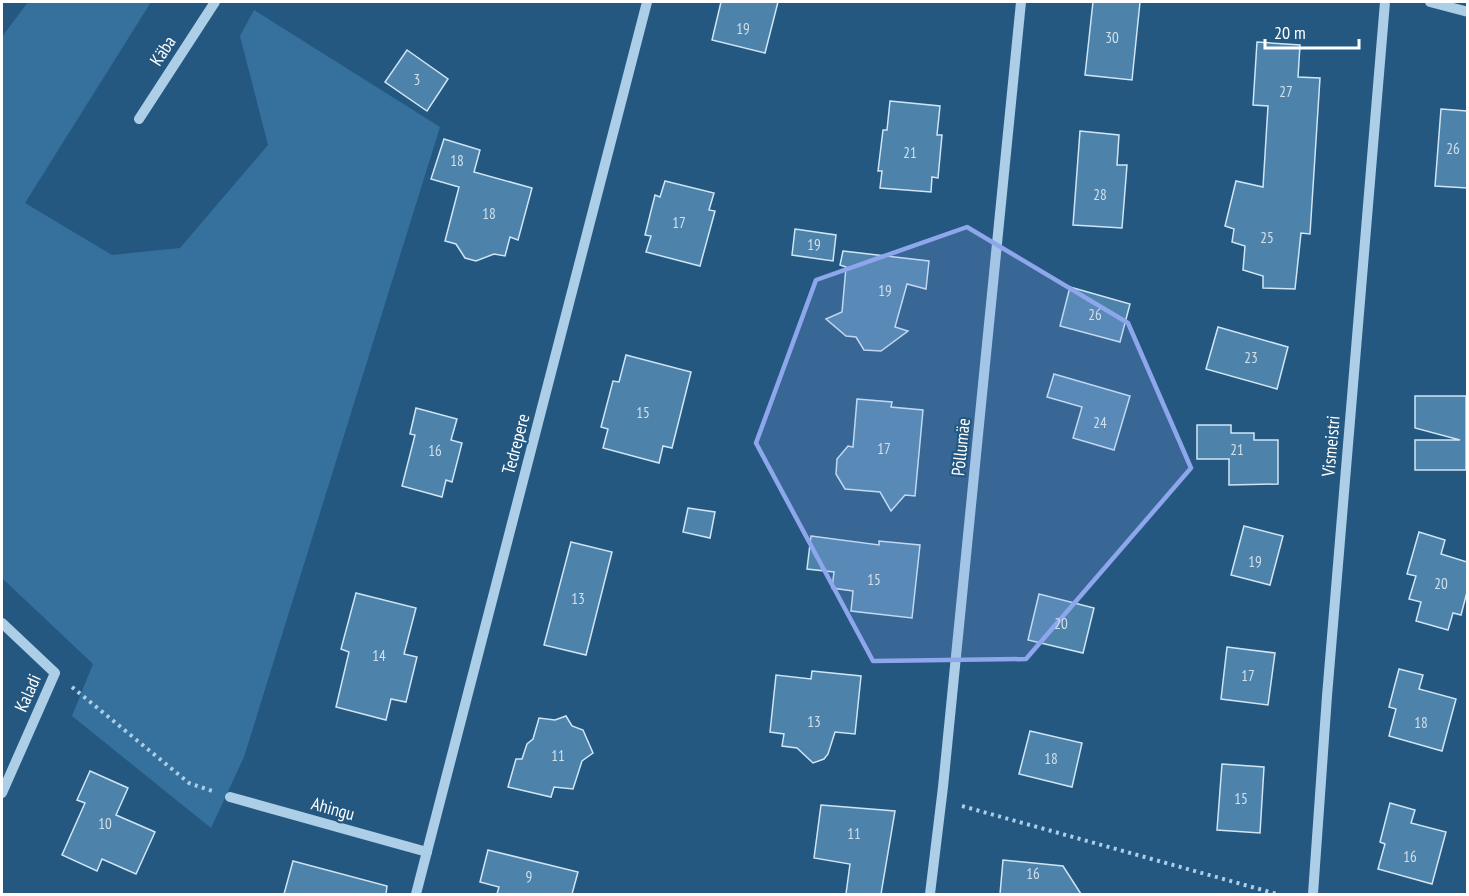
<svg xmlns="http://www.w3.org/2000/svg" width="1469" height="896" font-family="'PT Sans Narrow',sans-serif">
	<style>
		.green { fill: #35719c }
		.building { fill: #4d82aa; stroke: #cfe5f5; stroke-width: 1.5 }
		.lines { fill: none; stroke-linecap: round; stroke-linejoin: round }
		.path { stroke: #accee7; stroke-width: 4; stroke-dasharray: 3 4.5; stroke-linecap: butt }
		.minor { stroke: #accee7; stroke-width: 10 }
		.marked { fill: #8ea6ec; fill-opacity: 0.2; stroke: #8ea6ec; stroke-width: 4.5; stroke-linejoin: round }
		.labels { text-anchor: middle; stroke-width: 4.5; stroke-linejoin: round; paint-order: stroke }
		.number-label { font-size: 15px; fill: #d2e0ea }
		.street-label { font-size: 18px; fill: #fff; stroke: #245881 }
	</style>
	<rect width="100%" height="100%" fill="#245881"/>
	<path class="green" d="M 28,2 L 151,2 L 25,203 L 112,255 L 180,248 L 268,145 L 240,36 L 254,10 L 440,127 L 244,757 L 211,828 L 72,716 L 93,664 L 2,578 L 2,37 Z"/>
	<g class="building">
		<path d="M 721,2 L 778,2 L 765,53 L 712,40 Z"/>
		<path d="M 1093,2 L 1140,2 L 1132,80 L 1085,75 Z"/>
		<path d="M 1257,42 L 1300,45 L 1298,77 L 1320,78 L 1310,234 L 1301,233 L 1295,289 L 1263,288 L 1263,276 L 1243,270 L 1245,246 L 1232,242 L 1234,229 L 1225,226 L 1236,181 L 1263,187 L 1268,106 L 1253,105 Z"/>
		<path d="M 407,50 L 448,79 L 427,111 L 385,82 Z"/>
		<path d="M 890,101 L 940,106 L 937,135 L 942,135 L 938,178 L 932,177 L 931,192 L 880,188 L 882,171 L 878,171 L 883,130 L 887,130 Z"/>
		<path d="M 1441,109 L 1467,111 L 1467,188 L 1435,186 Z"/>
		<path d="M 1080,131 L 1119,135 L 1117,165 L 1127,165 L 1122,228 L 1073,225 Z"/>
		<path d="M 444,139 L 480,150 L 474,172 L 532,188 L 518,240 L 510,237 L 505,256 L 494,254 L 476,261 L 465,258 L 456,244 L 445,241 L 459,187 L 431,179 Z"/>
		<path d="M 665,181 L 714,193 L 709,210 L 715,211 L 700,266 L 646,252 L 651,236 L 645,235 L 655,195 L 660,197 Z"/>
		<path d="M 795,229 L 836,235 L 833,261 L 792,255 Z"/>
		<path d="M 843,251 L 929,261 L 926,289 L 907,284 L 895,327 L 908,331 L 881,351 L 864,350 L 856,337 L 846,336 L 826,319 L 842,312 L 846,267 L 840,265 Z"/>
		<path d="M 1070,287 L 1130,304 L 1120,342 L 1060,326 Z"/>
		<path d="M 1218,327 L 1288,347 L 1277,389 L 1206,369 Z"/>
		<path d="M 626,355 L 691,372 L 672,448 L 663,446 L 659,463 L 603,448 L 608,429 L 601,427 L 613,381 L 619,382 Z"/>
		<path d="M 1054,374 L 1130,396 L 1114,450 L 1073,438 L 1082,407 L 1047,397 Z"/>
		<path d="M 1415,396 L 1466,396 L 1466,470 L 1415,470 L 1415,440 L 1460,440 L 1415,428 Z"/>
		<path d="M 857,399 L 892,402 L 891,407 L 923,410 L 915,496 L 905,495 L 891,511 L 880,492 L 845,489 L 836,474 L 837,459 L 848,446 L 853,447 Z"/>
		<path d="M 416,408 L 457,419 L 451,440 L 462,443 L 452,482 L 446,480 L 442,497 L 402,486 L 415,435 L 410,434 Z"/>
		<path d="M 1197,425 L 1231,425 L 1231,433 L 1254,433 L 1254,440 L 1278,440 L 1278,484 L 1229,485 L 1229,459 L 1197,459 Z"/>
		<path d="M 688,508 L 715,512 L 710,538 L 683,532 Z"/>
		<path d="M 1244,526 L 1283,536 L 1270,585 L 1231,575 Z"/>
		<path d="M 1419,532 L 1445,540 L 1441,554 L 1467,562 L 1467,592 L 1461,615 L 1453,613 L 1448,630 L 1416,621 L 1421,602 L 1409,599 L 1416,576 L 1407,574 Z"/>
		<path d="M 811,536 L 879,545 L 879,541 L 920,545 L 912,618 L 851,611 L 853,591 L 832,588 L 834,572 L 807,569 Z"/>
		<path d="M 571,542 L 612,552 L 586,655 L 544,645 Z"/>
		<path d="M 356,593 L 416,608 L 404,654 L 417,657 L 406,702 L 391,699 L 386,720 L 336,707 L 349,652 L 341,649 Z"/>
		<path d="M 1039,594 L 1094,608 L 1083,653 L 1028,640 Z"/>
		<path d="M 1227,647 L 1275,653 L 1268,705 L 1221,699 Z"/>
		<path d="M 1399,669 L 1423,675 L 1419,689 L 1456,699 L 1442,751 L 1389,736 L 1396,709 L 1389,707 Z"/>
		<path d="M 812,671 L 861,676 L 855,734 L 835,732 L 828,754 L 824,759 L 813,763 L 797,748 L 782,746 L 784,734 L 770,732 L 776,675 L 811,679 Z"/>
		<path d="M 566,716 L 572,726 L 583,730 L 593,753 L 582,761 L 573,789 L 554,787 L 551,797 L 508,787 L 516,759 L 522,759 L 527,744 L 533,739 L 539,718 L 555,720 Z"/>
		<path d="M 1030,731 L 1082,743 L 1072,787 L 1019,774 Z"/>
		<path d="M 1222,764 L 1264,767 L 1260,833 L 1217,830 Z"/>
		<path d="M 90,771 L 128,788 L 116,815 L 155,832 L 136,874 L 102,859 L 97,871 L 62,855 L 85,803 L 77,800 Z"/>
		<path d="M 1390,803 L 1415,810 L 1411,823 L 1446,832 L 1432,884 L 1378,869 L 1385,844 L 1380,842 Z"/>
		<path d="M 821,805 L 895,811 L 881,894 L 846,894 L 850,864 L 814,858 Z"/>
		<path d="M 488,850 L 578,872 L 572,894 L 497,894 L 499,887 L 480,882 Z"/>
		<path d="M 1003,860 L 1063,866 L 1081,894 L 1000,894 Z"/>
		<path d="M 293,861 L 387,886 L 386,894 L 284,894 Z"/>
	</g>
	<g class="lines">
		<g class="path">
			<path d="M 72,687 L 189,783 L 212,791"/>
			<path d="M 962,806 L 1277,894"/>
		</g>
		<g class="minor">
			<path d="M 1430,2 L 1468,12"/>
			<path d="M 139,119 L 215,2"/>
			<path d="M 2,623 L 55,673 L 2,793"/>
			<path d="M 230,797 L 427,852"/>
			<path d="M 416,894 L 647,2"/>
			<path d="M 930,894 L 943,787 L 1021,2"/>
			<path d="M 1313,894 L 1327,696 L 1385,2"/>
		</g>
	</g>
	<path class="marked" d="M 967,227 L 1128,323 L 1191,468 L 1026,659 L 873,661 L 756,443 L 816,280 Z"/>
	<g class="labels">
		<g class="number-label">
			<text x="743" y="34">19</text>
			<text x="1112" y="43">30</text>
			<text x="417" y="85">3</text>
			<text x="1286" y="97">27</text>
			<text x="1453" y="154">26</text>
			<text x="910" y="158">21</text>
			<text x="457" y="166">18</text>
			<text x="1100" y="200">28</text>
			<text x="489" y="219">18</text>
			<text x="679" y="228">17</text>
			<text x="1267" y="243">25</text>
			<text x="814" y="250">19</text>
			<text x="885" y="296">19</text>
			<text x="1095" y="320">26</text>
			<text x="1251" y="363">23</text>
			<text x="643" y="418">15</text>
			<text x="1100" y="428">24</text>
			<text x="884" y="454">17</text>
			<text x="1237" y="455">21</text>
			<text x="435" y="456">16</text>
			<text x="1255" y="567">19</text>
			<text x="874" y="585">15</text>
			<text x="1441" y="589">20</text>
			<text x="578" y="604">13</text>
			<text x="1061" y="629">20</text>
			<text x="379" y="661">14</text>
			<text x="1248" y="681">17</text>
			<text x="814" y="727">13</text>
			<text x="1421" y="728">18</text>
			<text x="558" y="761">11</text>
			<text x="1051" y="764">18</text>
			<text x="1241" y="804">15</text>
			<text x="105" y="829">10</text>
			<text x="854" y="839">11</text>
			<text x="1410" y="862">16</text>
			<text x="1033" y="879">16</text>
			<text x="529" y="882">9</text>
		</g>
		<g class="street-label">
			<text transform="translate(163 51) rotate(-57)" y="6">Käba</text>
			<text transform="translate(516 444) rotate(-75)" y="6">Tedrepere</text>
			<text transform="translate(1331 446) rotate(-85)" y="6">Vismeistri</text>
			<text transform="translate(961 447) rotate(-84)" y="6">Põllumäe</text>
			<text transform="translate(28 693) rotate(-66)" y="6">Kaladi</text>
			<text transform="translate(333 809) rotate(15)" y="6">Ahingu</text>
		</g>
	</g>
	<rect width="1469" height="896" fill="none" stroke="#ffffff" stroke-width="6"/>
	<path d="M1265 39v9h94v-9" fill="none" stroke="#ffffff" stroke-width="3"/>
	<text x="1274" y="39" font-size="18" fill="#ffffff" stroke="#245881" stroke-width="4.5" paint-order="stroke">20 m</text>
</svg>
